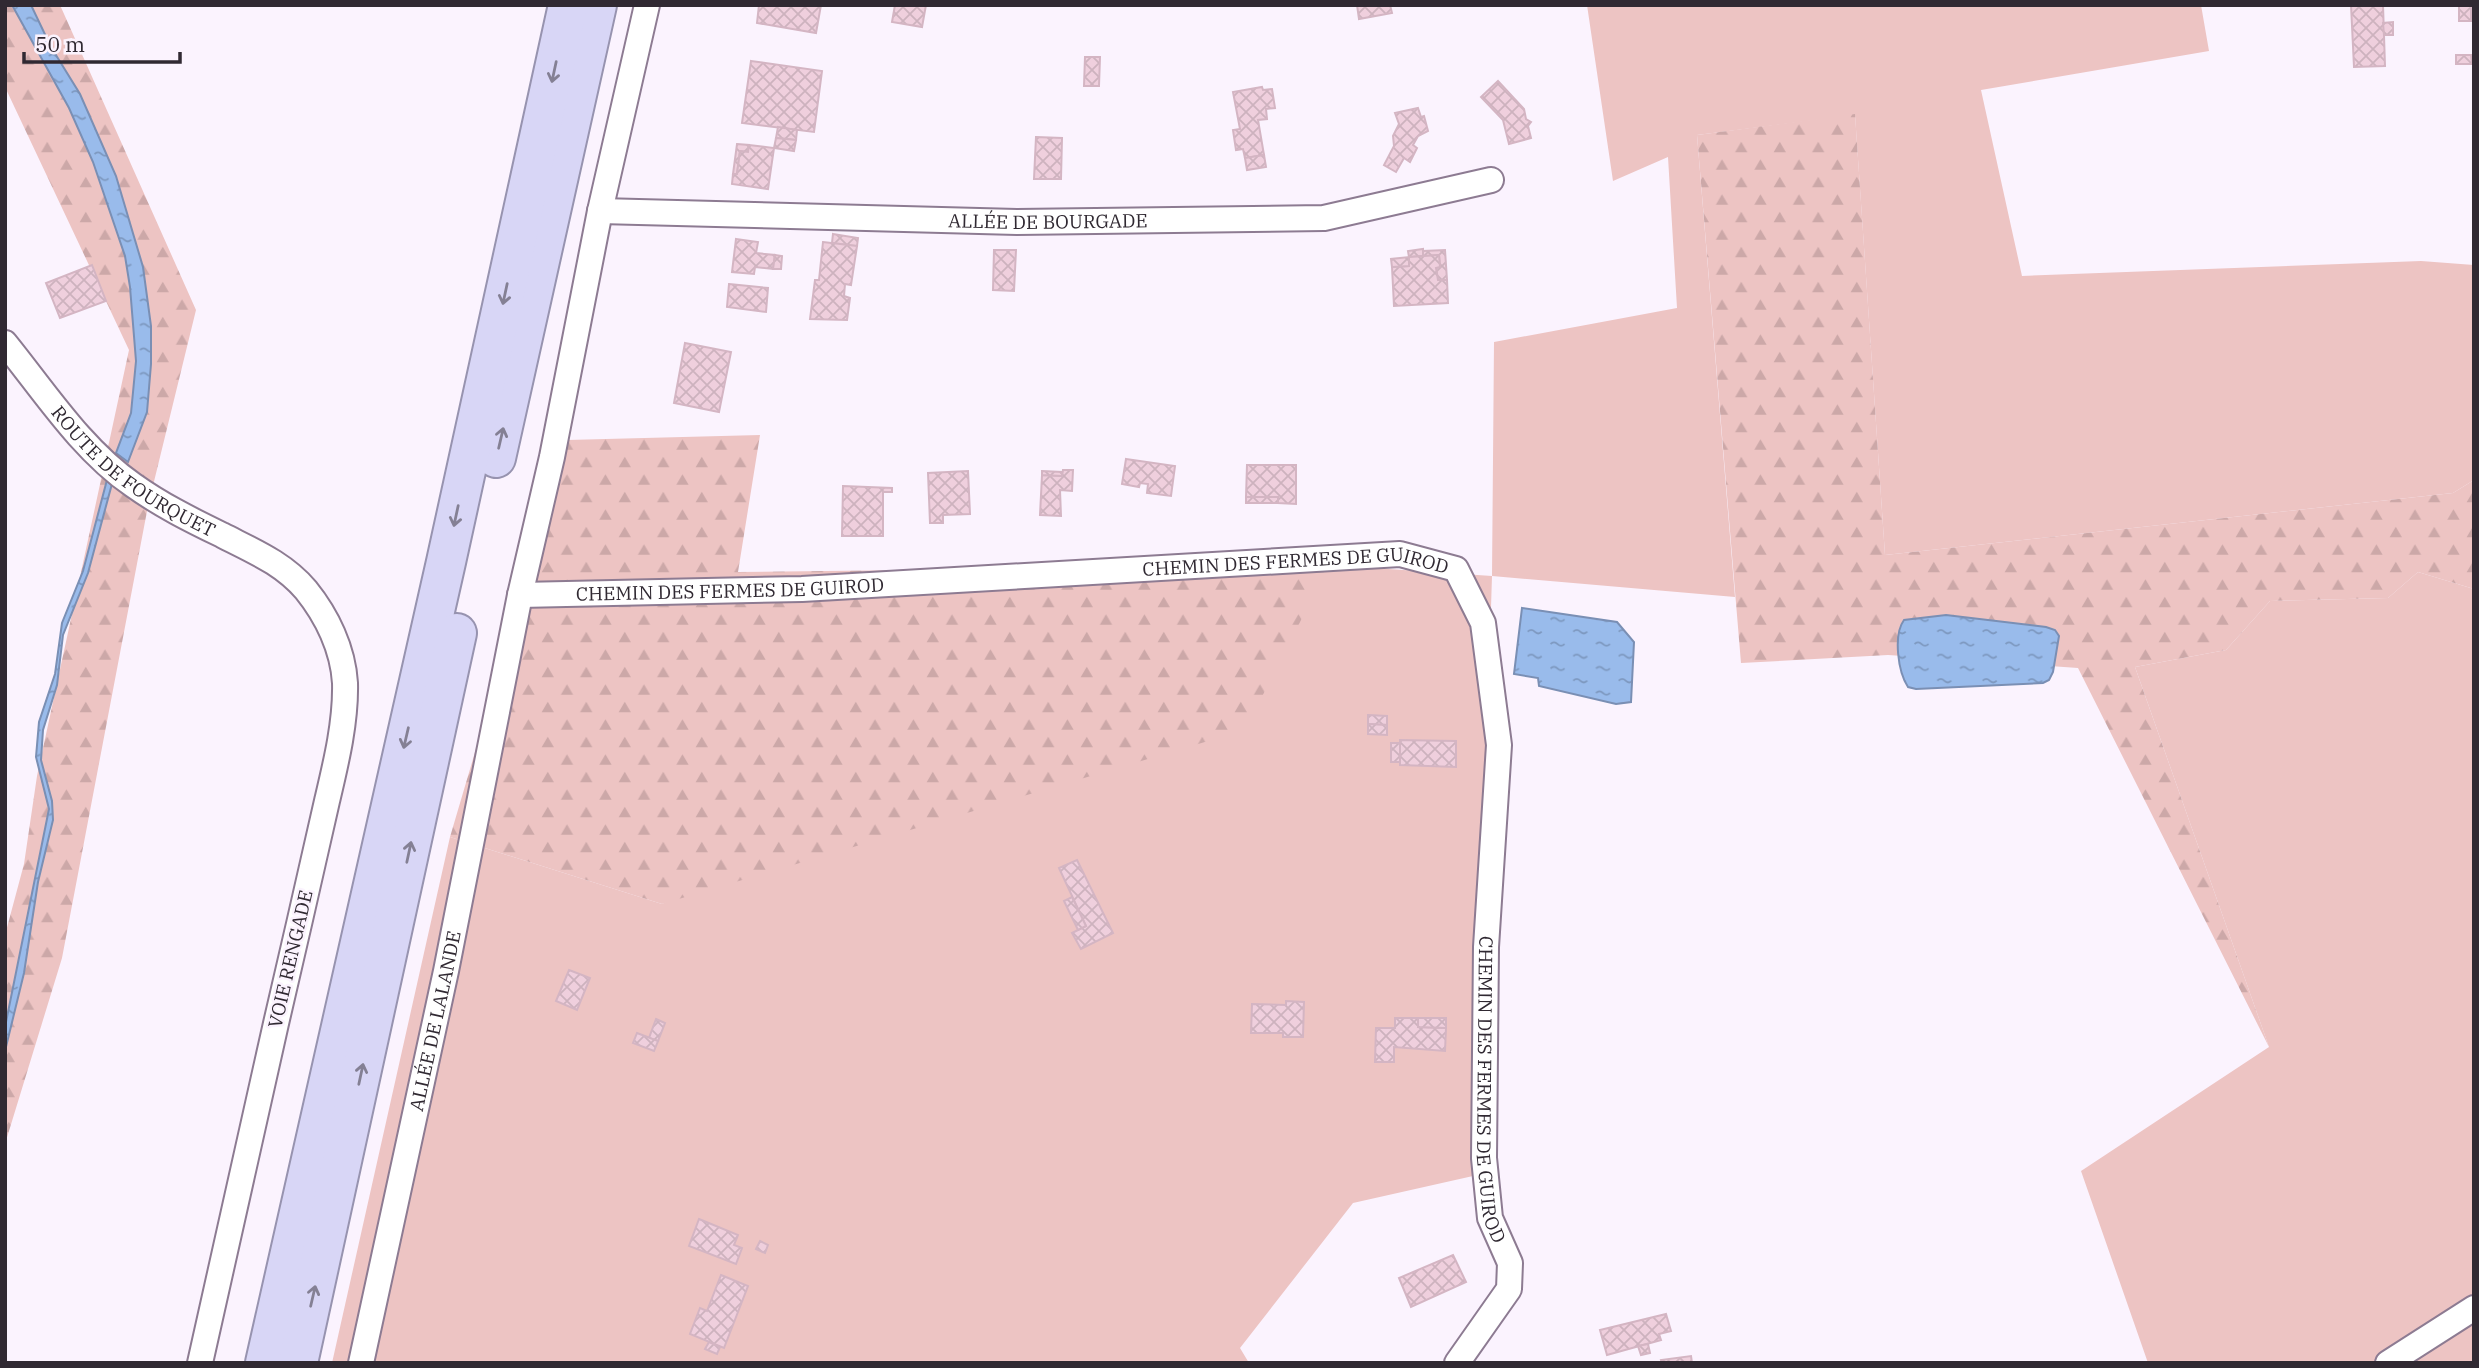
<svg xmlns="http://www.w3.org/2000/svg" width="2479" height="1368" font-family="'IBM Plex Serif',serif">
	<style>
		.green { fill: #edc4c3 }
		.forest { fill: url(#forest-firs) }
		.water { fill: url(#water-ripples); stroke: #7a8fb4; stroke-width: 2 }
		.building { fill: url(#building-cross-hatch); stroke: #d4b5c3; stroke-width: 2 }
		.lines { fill: none; stroke-linecap: round; stroke-linejoin: round }
		.minor-casing { stroke: #8d7b92; stroke-width: 28 }
		.trunk-casing { stroke: #9793af; stroke-width: 42 }
		.minor { stroke: #fff; stroke-width: 24 }
		.trunk { stroke: #d8d6f6; stroke-width: 38 }
		.oneway { stroke: #848094 }
		.labels { text-anchor: middle; stroke-width: 5; stroke-linejoin: round; paint-order: stroke }
		.street-label { font-size: 19px; fill: #302932; stroke: #fbf3fe }
	</style>
	<defs>
		<pattern id="forest-firs" width="22" height="20" patternUnits="userSpaceOnUse" patternTransform="scale(1.75)"><rect width="22" height="20" fill="#edc4c3"/><path d="M5 1l3.5 6h-7zM16 11l3.5 6h-7z" fill="#cca8a8"/></pattern>
		<pattern id="water-ripples" width="26" height="14" patternUnits="userSpaceOnUse" patternTransform="scale(1.75)"><rect width="26" height="14" fill="#99bbeb"/><path d="M2 4q2-2 4 0t4 0M15 11q2-2 4 0t4 0" fill="none" stroke="#7d98bf"/></pattern>
		<pattern id="building-cross-hatch" width="8" height="8" patternUnits="userSpaceOnUse" patternTransform="scale(1.75)"><rect width="8" height="8" fill="#efcfdd"/><path d="M0 0l8 8M0 8l8-8" fill="none" stroke="#cdb2be"/></pattern>
	</defs>
	<rect width="100%" height="100%" fill="#fbf3fe"/>
	<g class="green">
		<path d="M 1587,5 L 2201,5 L 2209,51 L 1981,90 L 2022,276 L 2421,261 L 2474,265 L 2474,480 L 2453,493 L 1885,555 L 1855,115 L 1697,135 L 1735,597 L 1492,576 L 1473,1176 L 1353,1203 L 1240,1348 L 1249,1363 L 332,1363 L 450,837 L 662,904 L 1329,565 L 1492,576 L 1494,342 L 1677,308 L 1668,157 L 1613,181 Z"/>
		<path d="M 2418,572 L 2474,589 L 2474,1363 L 2148,1363 L 2081,1171 L 2269,1047 L 2135,667 L 2226,650 L 2270,601 L 2388,598 Z"/>
	</g>
	<g class="forest">
		<path d="M 5,5 L 60,5 L 196,310 L 148,506 L 62,958 L 5,1144 L 5,935 L 24,864 L 37,776 L 129,350 L 5,87 Z"/>
		<path d="M 1855,114 L 1885,555 L 2453,493 L 2474,480 L 2474,589 L 2418,572 L 2388,598 L 2270,601 L 2226,650 L 2135,667 L 2269,1047 L 2078,668 L 1888,655 L 1741,663 L 1697,135 Z"/>
		<path d="M 760,435 L 738,572 L 1329,565 L 1245,730 L 662,904 L 450,837 L 567,440 Z"/>
	</g>
	<g class="water">
		<path d="M 12,5 L 31,5 L 51,47 L 80,94 L 116,176 L 143,267 L 151,326 L 151,364 L 147,412 L 128,462 L 116,453 L 131,413 L 136,361 L 130,287 L 125,256 L 93,162 L 69,108 Z"/>
		<path d="M 108,476 L 113,480 L 88,573 L 63,635 L 57,685 L 43,730 L 41,760 L 52,801 L 53,820 L 38,882 L 24,973 L 5,1051 L 5,1027 L 49,809 L 36,757 L 39,722 L 55,674 L 62,623 L 83,571 Z"/>
		<path d="M 1522,608 L 1617,622 L 1634,642 L 1631,702 L 1616,704 L 1539,686 L 1538,678 L 1514,674 Z"/>
		<path d="M 1946,615 L 2046,627 L 2055,630 L 2059,636 L 2053,672 L 2049,680 L 2043,683 L 1916,689 L 1908,687 C 1898,672 1893,635 1904,620 Z"/>
	</g>
	<g class="building">
		<path d="M 759,5 L 821,5 L 816,33 L 757,23 Z"/>
		<path d="M 895,5 L 926,5 L 922,27 L 892,22 Z"/>
		<path d="M 1357,5 L 1390,5 L 1392,13 L 1359,19 Z"/>
		<path d="M 2351,5 L 2383,5 L 2385,66 L 2354,67 Z"/>
		<rect x="2459" y="5" width="12" height="16"/>
		<path d="M 2393,22 L 2393,35 L 2384,35 L 2383,23 Z"/>
		<path d="M 2456,55 L 2471,55 L 2472,64 L 2456,64 Z"/>
		<path d="M 1085,57 L 1100,57 L 1099,86 L 1084,86 Z"/>
		<path d="M 751,61 L 822,71 L 814,132 L 742,123 Z"/>
		<path d="M 1498,81 L 1524,109 L 1526,119 L 1531,122 L 1528,126 L 1531,138 L 1509,144 L 1503,120 L 1481,97 Z"/>
		<path d="M 1262,87 L 1263,90 L 1272,89 L 1275,108 L 1266,109 L 1267,119 L 1258,120 L 1264,155 L 1245,158 L 1243,149 L 1236,150 L 1233,130 L 1240,129 L 1233,92 Z"/>
		<path d="M 1418,108 L 1421,117 L 1424,116 L 1428,131 L 1418,136 L 1413,145 L 1417,148 L 1410,162 L 1404,158 L 1396,172 L 1384,165 L 1394,146 L 1393,136 L 1399,124 L 1395,113 Z"/>
		<path d="M 778,127 L 797,130 L 796,140 L 776,138 Z"/>
		<path d="M 1036,137 L 1062,138 L 1061,179 L 1034,179 Z"/>
		<path d="M 776,138 L 796,140 L 794,151 L 774,148 Z"/>
		<path d="M 737,144 L 749,145 L 748,152 L 740,151 L 737,174 L 733,174 Z"/>
		<path d="M 749,145 L 774,148 L 768,189 L 732,184 L 733,174 L 737,174 L 740,151 L 748,152 Z"/>
		<path d="M 1264,155 L 1266,167 L 1247,170 L 1245,158 Z"/>
		<path d="M 833,234 L 858,238 L 857,246 L 832,243 Z"/>
		<path d="M 736,239 L 758,242 L 756,253 L 775,255 L 773,269 L 755,267 L 754,274 L 732,272 Z"/>
		<path d="M 823,242 L 857,246 L 851,285 L 845,284 L 844,296 L 850,298 L 847,320 L 810,319 L 815,280 L 819,280 Z"/>
		<path d="M 1423,249 L 1423,256 L 1409,257 L 1408,251 Z"/>
		<path d="M 994,250 L 1016,250 L 1014,291 L 993,290 Z"/>
		<path d="M 1445,250 L 1447,280 L 1438,280 L 1436,268 L 1440,267 L 1439,255 L 1423,256 L 1423,251 Z"/>
		<path d="M 775,255 L 782,256 L 781,269 L 773,269 Z"/>
		<path d="M 1439,255 L 1440,267 L 1436,268 L 1438,280 L 1447,280 L 1448,303 L 1394,306 L 1392,267 L 1409,266 L 1409,257 Z"/>
		<path d="M 1409,257 L 1409,266 L 1392,267 L 1391,259 Z"/>
		<path d="M 92,265 L 106,301 L 60,318 L 46,283 Z"/>
		<path d="M 729,284 L 768,288 L 766,312 L 727,307 Z"/>
		<path d="M 685,343 L 731,352 L 719,412 L 674,403 Z"/>
		<path d="M 1126,459 L 1175,466 L 1171,496 L 1147,493 L 1148,484 L 1140,483 L 1139,487 L 1122,484 Z"/>
		<path d="M 1247,465 L 1296,465 L 1296,504 L 1278,503 L 1278,497 L 1246,497 Z"/>
		<path d="M 1063,470 L 1073,470 L 1072,491 L 1060,490 L 1061,516 L 1040,515 L 1042,475 L 1062,476 Z"/>
		<path d="M 968,471 L 970,514 L 943,515 L 943,523 L 930,523 L 928,473 Z"/>
		<path d="M 1042,471 L 1062,472 L 1062,476 L 1042,475 Z"/>
		<path d="M 843,486 L 892,488 L 892,492 L 883,492 L 883,536 L 842,536 Z"/>
		<rect x="1246" y="497" width="32" height="6"/>
		<path d="M 1368,715 L 1387,716 L 1387,725 L 1368,724 Z"/>
		<path d="M 1368,724 L 1387,725 L 1387,735 L 1368,734 Z"/>
		<path d="M 1400,740 L 1456,741 L 1456,767 L 1400,765 Z"/>
		<rect x="1391" y="743" width="9" height="19"/>
		<path d="M 1077,860 L 1113,933 L 1081,949 L 1072,933 L 1086,926 L 1059,868 Z"/>
		<path d="M 1072,897 L 1086,926 L 1078,930 L 1064,901 Z"/>
		<path d="M 569,970 L 590,978 L 577,1010 L 556,1001 Z"/>
		<path d="M 1286,1001 L 1304,1002 L 1303,1037 L 1283,1037 L 1283,1033 L 1251,1033 L 1252,1004 L 1286,1005 Z"/>
		<path d="M 1395,1018 L 1418,1018 L 1418,1027 L 1446,1028 L 1445,1051 L 1394,1047 L 1394,1062 L 1375,1062 L 1376,1028 L 1395,1028 Z"/>
		<path d="M 1418,1018 L 1446,1018 L 1446,1028 L 1418,1027 Z"/>
		<path d="M 656,1019 L 665,1023 L 658,1041 L 649,1038 Z"/>
		<path d="M 637,1033 L 658,1041 L 654,1051 L 633,1043 Z"/>
		<path d="M 699,1219 L 738,1235 L 734,1245 L 742,1248 L 736,1264 L 689,1246 Z"/>
		<path d="M 760,1241 L 768,1245 L 765,1253 L 756,1249 Z"/>
		<path d="M 1453,1255 L 1466,1282 L 1411,1307 L 1399,1278 Z"/>
		<path d="M 721,1275 L 748,1286 L 724,1348 L 690,1334 L 700,1308 L 707,1311 Z"/>
		<path d="M 1666,1314 L 1671,1331 L 1659,1334 L 1661,1340 L 1607,1355 L 1600,1330 Z"/>
		<path d="M 709,1342 L 720,1347 L 717,1354 L 705,1349 Z"/>
		<path d="M 1648,1344 L 1650,1353 L 1641,1355 L 1638,1346 Z"/>
		<path d="M 1691,1356 L 1692,1363 L 1662,1363 L 1661,1360 Z"/>
	</g>
	<g class="lines">
		<g class="minor-casing">
			<g id="minor">
				<path id="s1" d="M 600,211 L 1017,222 L 1324,218 L 1491,180"/>
				<path id="s2" d="M 5,343 C 44,391 81,449 133,485 C 161,505 191,520 222,535 C 253,551 283,563 306,590 C 327,616 343,649 345,683 C 346,722 336,763 327,801 C 318,842 308,883 299,924 C 265,1070 232,1216 200,1363"/>
				<path id="s3" d="M 520,595 L 802,589 L 1400,554 L 1456,569 L 1483,623 L 1499,745 L 1486,947 L 1484,1158 L 1490,1218 L 1510,1263 L 1509,1289 L 1457,1363"/>
				<path id="s4" d="M 361,1363 L 446,971 L 520,595 L 552,457 L 600,211 L 647,5"/>
				<path d="M 2388,1363 L 2474,1308"/>
			</g>
		</g>
		<g class="trunk-casing">
			<g id="trunk">
				<path d="M 496,458 L 597,5"/>
				<path d="M 265,1363 L 446,562 L 568,5"/>
				<path d="M 298,1363 L 457,633"/>
			</g>
		</g>
		<use href="#minor" class="minor"/>
		<use href="#trunk" class="trunk"/>
	</g>
	<defs><path id="oneway-shaft" d="M-6 0H5M1.5-3L5.5 0L1.5 3" fill="none" stroke-width="1.6" stroke-linecap="round" stroke-linejoin="round" transform="scale(1.75)"/></defs>
	<g class="oneway">
		<use href="#oneway-shaft" transform="translate(554 72) rotate(102)"/>
		<use href="#oneway-shaft" transform="translate(505 294) rotate(102)"/>
		<use href="#oneway-shaft" transform="translate(501 438) rotate(-77)"/>
		<use href="#oneway-shaft" transform="translate(456 516) rotate(102)"/>
		<use href="#oneway-shaft" transform="translate(406 738) rotate(103)"/>
		<use href="#oneway-shaft" transform="translate(409 852) rotate(-78)"/>
		<use href="#oneway-shaft" transform="translate(361 1074) rotate(-78)"/>
		<use href="#oneway-shaft" transform="translate(313 1296) rotate(-77)"/>
	</g>
	<g class="labels">
		<g class="street-label">
			<text dy="7" stroke="none"><textPath href="#s1" startOffset="448">ALLÉE DE BOURGADE</textPath></text>
			<text dy="7" stroke="none"><textPath href="#s2" startOffset="184">ROUTE DE FOURQUET</textPath></text>
			<text dy="7" stroke="none"><textPath href="#s3" startOffset="777">CHEMIN DES FERMES DE GUIROD</textPath></text>
			<text dy="7" stroke="none"><textPath href="#s3" startOffset="210">CHEMIN DES FERMES DE GUIROD</textPath></text>
			<text transform="translate(290 959) rotate(-77)" y="7">VOIE RENGADE</text>
			<text dy="7" stroke="none"><textPath href="#s4" startOffset="350">ALLÉE DE LALANDE</textPath></text>
			<text dy="7" stroke="none"><textPath href="#s3" startOffset="1468">CHEMIN DES FERMES DE GUIROD</textPath></text>
		</g>
	</g>
	<rect width="2479" height="1368" fill="none" stroke="#302932" stroke-width="14"/>
	<path d="M24 52v10h156v-10" fill="none" stroke="#302932" stroke-width="3.5"/>
	<text x="35" y="52" font-size="21" fill="#302932" stroke="#fbf3fe" stroke-width="5" paint-order="stroke">50 m</text>
</svg>
